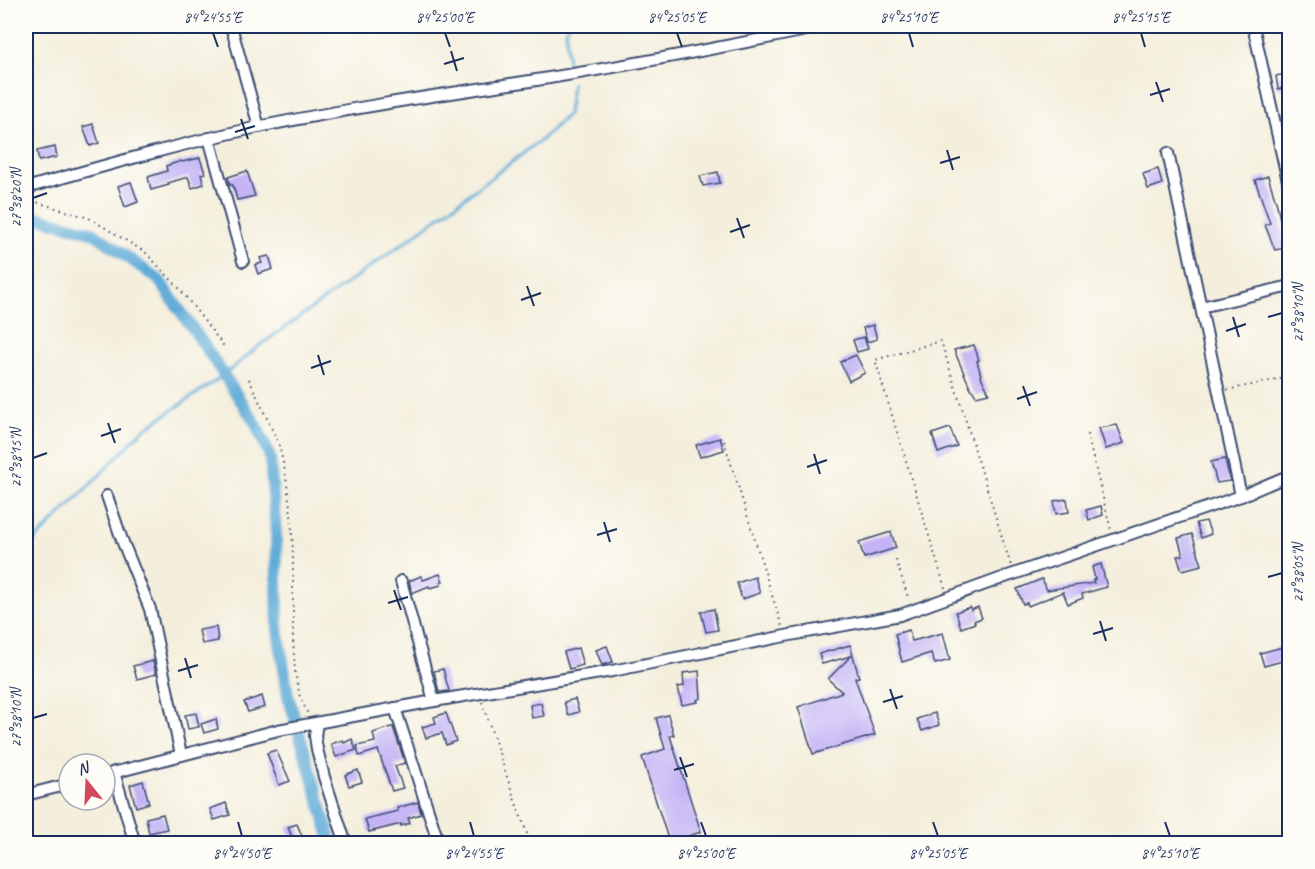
<svg xmlns="http://www.w3.org/2000/svg" width="1315" height="869" font-family="Caveat,sans-serif">
	<style>
		.lines { fill: none; stroke-linecap: round; stroke-linejoin: round }
		.stream { stroke: #5fabd8; stroke-width: 3 }
		.canal { stroke: #5fabd8; stroke-width: 12 }
		.building { fill: #c3b2f6 }
		.minor-casing { stroke: #3c4c71; stroke-width: 14 }
		.path { stroke: #3c4c71; stroke-width: 2; stroke-dasharray: 1.5 4.5; stroke-linecap: butt }
		.minor { stroke: #fff; stroke-width: 10 }
		.ticks { fill: none; stroke: #1b2f5e; stroke-width: 2 }
		.neatline { fill: none; stroke: #1b2f5e; stroke-width: 2 }
		.ticks-label { font-size: 15px; text-anchor: middle; fill: #1b2f5e }
	</style>
	<rect width="100%" height="100%" fill="#fdfcf7"/>
	<filter id="ink" filterUnits="userSpaceOnUse"><feTurbulence type="fractalNoise" baseFrequency=".0167" numOctaves="2"/><feDisplacementMap in="SourceGraphic" scale="12" xChannelSelector="R" yChannelSelector="G"/><feConvolveMatrix kernelMatrix="1 2 1 2 8 2 1 2 1" color-interpolation-filters="sRGB"/></filter>
	<filter id="wash" filterUnits="userSpaceOnUse"><feTurbulence type="fractalNoise" baseFrequency=".008" numOctaves="4" result="noise"/><feDisplacementMap in="SourceGraphic" scale="24" xChannelSelector="R" yChannelSelector="G"/><feGaussianBlur stdDeviation="1.35" result="paint"/><feColorMatrix in="noise" values="0 0 0 0 0 0 0 0 0 0 0 0 0 0 0 0 0 1.4 0 .05"/><feComposite in="paint" operator="in"/></filter>
	<g filter="url(#wash)">
		<rect width="100%" height="100%" fill="#f4efdd"/>
		<g class="lines">
			<g class="stream">
				<path d="M 568,67 L 566,31 L 568,26"/>
				<path d="M 26,549 L 91,484 L 143,430 L 224,375 L 259,346 L 412,237 L 541,140 L 568,114 L 572,83"/>
			</g>
			<path class="canal" d="M 26,217 L 37,217 L 94,233 L 159,280 L 206,348 L 256,424 L 270,457 L 276,534 L 278,629 L 288,696 L 332,844"/>
		</g>
		<g id="blocks">
			<g class="building">
				<path d="M 1290,73 L 1290,87 L 1278,89 L 1276,76 Z"/>
				<path d="M 93,124 L 99,143 L 90,146 L 83,127 Z"/>
				<path d="M 55,147 L 57,157 L 39,161 L 37,151 Z"/>
				<path d="M 200,158 L 205,173 L 201,174 L 204,184 L 192,188 L 188,177 L 168,183 L 169,185 L 151,190 L 148,177 L 167,171 L 166,166 L 181,161 L 182,162 Z"/>
				<path d="M 1158,169 L 1162,184 L 1148,189 L 1143,174 Z"/>
				<path d="M 247,171 L 255,196 L 237,200 L 233,185 L 230,185 L 228,177 Z"/>
				<path d="M 718,172 L 720,183 L 703,186 L 700,176 Z"/>
				<path d="M 1268,176 L 1277,205 L 1286,248 L 1275,250 L 1265,225 L 1270,223 L 1255,180 Z"/>
				<path d="M 131,182 L 138,202 L 125,207 L 118,186 Z"/>
				<path d="M 269,256 L 273,269 L 258,274 L 255,265 L 262,263 L 260,258 Z"/>
				<path d="M 873,325 L 877,339 L 867,342 L 863,328 Z"/>
				<path d="M 864,337 L 868,349 L 857,352 L 853,340 Z"/>
				<path d="M 974,345 L 979,360 L 977,361 L 982,379 L 989,393 L 976,396 L 970,387 L 954,350 Z"/>
				<path d="M 856,355 L 865,373 L 849,381 L 840,362 Z"/>
				<path d="M 1117,425 L 1124,443 L 1106,449 L 1099,428 Z"/>
				<path d="M 950,428 L 957,446 L 938,453 L 932,434 Z"/>
				<path d="M 720,438 L 724,450 L 700,457 L 696,445 Z"/>
				<path d="M 1225,459 L 1230,481 L 1217,483 L 1211,462 Z"/>
				<path d="M 1067,499 L 1069,512 L 1056,514 L 1054,501 Z"/>
				<path d="M 1101,506 L 1103,515 L 1089,520 L 1086,510 Z"/>
				<path d="M 1206,521 L 1211,534 L 1201,538 L 1196,523 Z"/>
				<path d="M 891,532 L 896,548 L 864,558 L 859,542 Z"/>
				<path d="M 1192,534 L 1202,565 L 1182,570 L 1177,556 L 1183,555 L 1178,538 Z"/>
				<path d="M 1101,564 L 1107,587 L 1082,594 L 1083,598 L 1068,604 L 1063,592 L 1028,606 L 1027,603 L 1023,604 L 1017,589 L 1042,579 L 1047,590 L 1094,583 L 1093,580 L 1095,579 L 1092,567 Z"/>
				<path d="M 440,574 L 443,581 L 440,582 L 441,585 L 430,588 L 429,586 L 412,593 L 409,581 L 421,576 L 423,580 Z"/>
				<path d="M 755,577 L 760,593 L 742,599 L 737,583 Z"/>
				<path d="M 970,607 L 971,610 L 978,607 L 982,618 L 974,621 L 975,623 L 961,628 L 956,612 Z"/>
				<path d="M 714,609 L 718,630 L 706,632 L 701,612 Z"/>
				<path d="M 216,627 L 218,641 L 202,644 L 199,630 Z"/>
				<path d="M 909,630 L 912,641 L 943,633 L 950,660 L 935,664 L 931,653 L 902,662 L 895,634 Z"/>
				<path d="M 850,645 L 859,677 L 855,678 L 875,735 L 813,754 L 798,707 L 842,692 L 828,679 L 851,656 L 822,664 L 819,654 Z"/>
				<path d="M 1290,645 L 1290,659 L 1264,666 L 1260,653 Z"/>
				<path d="M 607,646 L 613,662 L 602,665 L 596,650 Z"/>
				<path d="M 578,648 L 583,665 L 569,669 L 564,652 Z"/>
				<path d="M 153,661 L 156,674 L 137,679 L 133,666 Z"/>
				<path d="M 443,669 L 449,691 L 439,692 L 434,671 Z"/>
				<path d="M 699,671 L 701,698 L 697,700 L 698,702 L 682,705 L 678,687 L 684,686 L 683,673 Z"/>
				<path d="M 262,696 L 265,707 L 248,712 L 244,702 Z"/>
				<path d="M 575,699 L 579,712 L 568,715 L 564,702 Z"/>
				<path d="M 541,703 L 544,716 L 532,718 L 530,705 Z"/>
				<path d="M 196,713 L 199,727 L 188,729 L 185,715 Z"/>
				<path d="M 446,713 L 456,741 L 446,745 L 442,733 L 426,738 L 422,727 L 436,723 L 434,717 Z"/>
				<path d="M 935,713 L 939,725 L 922,731 L 917,719 Z"/>
				<path d="M 668,715 L 674,735 L 670,736 L 701,832 L 669,842 L 642,757 L 665,749 L 656,718 Z"/>
				<path d="M 216,719 L 218,729 L 204,733 L 201,724 Z"/>
				<path d="M 391,727 L 393,727 L 405,763 L 395,766 L 403,788 L 392,791 L 378,750 L 359,756 L 357,746 L 375,742 L 373,733 Z"/>
				<path d="M 352,739 L 356,750 L 336,757 L 331,744 L 343,740 L 344,743 Z"/>
				<path d="M 276,750 L 290,781 L 279,785 L 267,753 Z"/>
				<path d="M 358,770 L 362,782 L 349,786 L 345,775 Z"/>
				<path d="M 143,781 L 149,803 L 136,807 L 130,785 Z"/>
				<path d="M 418,802 L 421,814 L 408,818 L 410,823 L 401,826 L 401,824 L 369,832 L 365,819 L 398,811 L 397,808 Z"/>
				<path d="M 226,803 L 230,815 L 214,820 L 210,809 Z"/>
				<path d="M 163,814 L 167,829 L 149,833 L 146,818 Z"/>
				<path d="M 297,824 L 302,836 L 293,840 L 288,827 Z"/>
			</g>
		</g>
	</g>
	<g filter="url(#ink)">
		<use href="#blocks" fill-opacity="0" stroke="#3c4c71" stroke-width="1.5"/>
		<g class="lines">
			<g class="minor-casing">
				<g id="minor">
					<path d="M 231,26 L 259,127"/>
					<path d="M 1253,26 L 1290,190"/>
					<path d="M 209,138 L 243,261"/>
					<path d="M 1168,153 L 1241,496"/>
					<path d="M 26,188 C 103,166 180,144 258,127 C 355,107 452,93 549,78 C 642,63 734,45 826,26"/>
					<path d="M 1201,307 L 1290,286"/>
					<path d="M 107,496 L 122,540 L 150,609 L 181,755"/>
					<path d="M 401,581 L 434,701"/>
					<path d="M 395,708 L 439,844"/>
					<path d="M 317,723 L 315,736 L 317,749 L 324,777 L 346,844"/>
					<path d="M 114,772 L 135,844"/>
					<path d="M 105,775 L 278,730 L 434,701 L 612,671 L 785,636 L 900,615 L 1005,577 L 1241,496 L 1290,475"/>
					<path d="M 26,795 L 69,784"/>
				</g>
			</g>
			<g class="path">
				<path d="M 26,199 L 89,218 L 145,252 L 179,288 L 226,349"/>
				<path d="M 1283,378 L 1290,406"/>
				<path d="M 249,379 L 279,445 L 285,471 L 291,514 L 293,553 L 293,640 L 295,672 L 300,697 L 308,714"/>
				<path d="M 1227,390 L 1290,377"/>
				<path d="M 1087,434 L 1111,530"/>
				<path d="M 724,441 L 782,627"/>
				<path d="M 896,560 L 909,600"/>
				<path d="M 945,588 L 875,360 L 941,341 L 1011,566"/>
				<path d="M 482,702 L 514,798 L 531,844"/>
			</g>
			<use href="#minor" class="minor"/>
		</g>
	</g>
	<path class="ticks" d="M 213,33 L 218,47M 445,33 L 450,47M 677,33 L 682,47M 909,33 L 913,47M 1141,33 L 1145,47M 451,51 L 457,71M 444,64 L 464,58M 1156,82 L 1163,102M 1150,95 L 1170,89M 241,119 L 248,139M 235,132 L 255,126M 947,150 L 953,170M 940,163 L 960,157M 33,198 L 47,193M 737,218 L 744,238M 730,232 L 750,225M 527,286 L 534,306M 521,300 L 541,293M 1233,317 L 1239,337M 1268,317 L 1282,313M 1226,331 L 1246,324M 318,355 L 324,375M 311,368 L 331,361M 1023,386 L 1030,406M 1017,399 L 1037,392M 108,423 L 115,443M 101,436 L 121,429M 814,454 L 820,474M 33,458 L 47,453M 807,467 L 827,460M 604,522 L 610,542M 597,535 L 617,529M 1268,577 L 1282,573M 394,590 L 401,610M 388,603 L 408,597M 1100,621 L 1106,641M 1093,634 L 1113,628M 185,658 L 191,678M 178,671 L 198,665M 890,689 L 897,709M 883,702 L 903,696M 33,718 L 47,714M 680,757 L 687,777M 674,770 L 694,764M 238,822 L 242,836M 470,822 L 474,836M 701,822 L 706,836M 933,822 L 938,836M 1165,822 L 1170,836"/>
	<rect width="1315" height="869" fill="none" stroke="#fdfcf7" stroke-width="66"/>
	<g transform="translate(87 782) rotate(342)"><circle r="28" fill="#fdfcf7" stroke="#a3aaba" stroke-width="1.5"/>
	<path d="M0-4.5L10 22L0 15L-10 22Z" fill="#d1495b"/>
	<text y="-9" font-size="16" font-weight="bold" text-anchor="middle" fill="#1b2f5e">N</text>
	</g>
	<rect x="33" y="33" width="1249" height="803" class="neatline"/>
	<g class="ticks-label">
		<text x="213" y="22">84°24'55"E</text>
		<text x="445" y="22">84°25'00"E</text>
		<text x="677" y="22">84°25'05"E</text>
		<text x="909" y="22">84°25'10"E</text>
		<text x="1141" y="22">84°25'15"E</text>
		<text transform="translate(16 198) rotate(-90)" y="5">27°38'20"N</text>
		<text transform="translate(1298 313) rotate(-90)" y="5">27°38'10"N</text>
		<text transform="translate(16 458) rotate(-90)" y="5">27°38'15"N</text>
		<text transform="translate(1298 573) rotate(-90)" y="5">27°38'05"N</text>
		<text transform="translate(16 718) rotate(-90)" y="5">27°38'10"N</text>
		<text x="242" y="858">84°24'50"E</text>
		<text x="474" y="858">84°24'55"E</text>
		<text x="706" y="858">84°25'00"E</text>
		<text x="938" y="858">84°25'05"E</text>
		<text x="1170" y="858">84°25'10"E</text>
	</g>
</svg>
